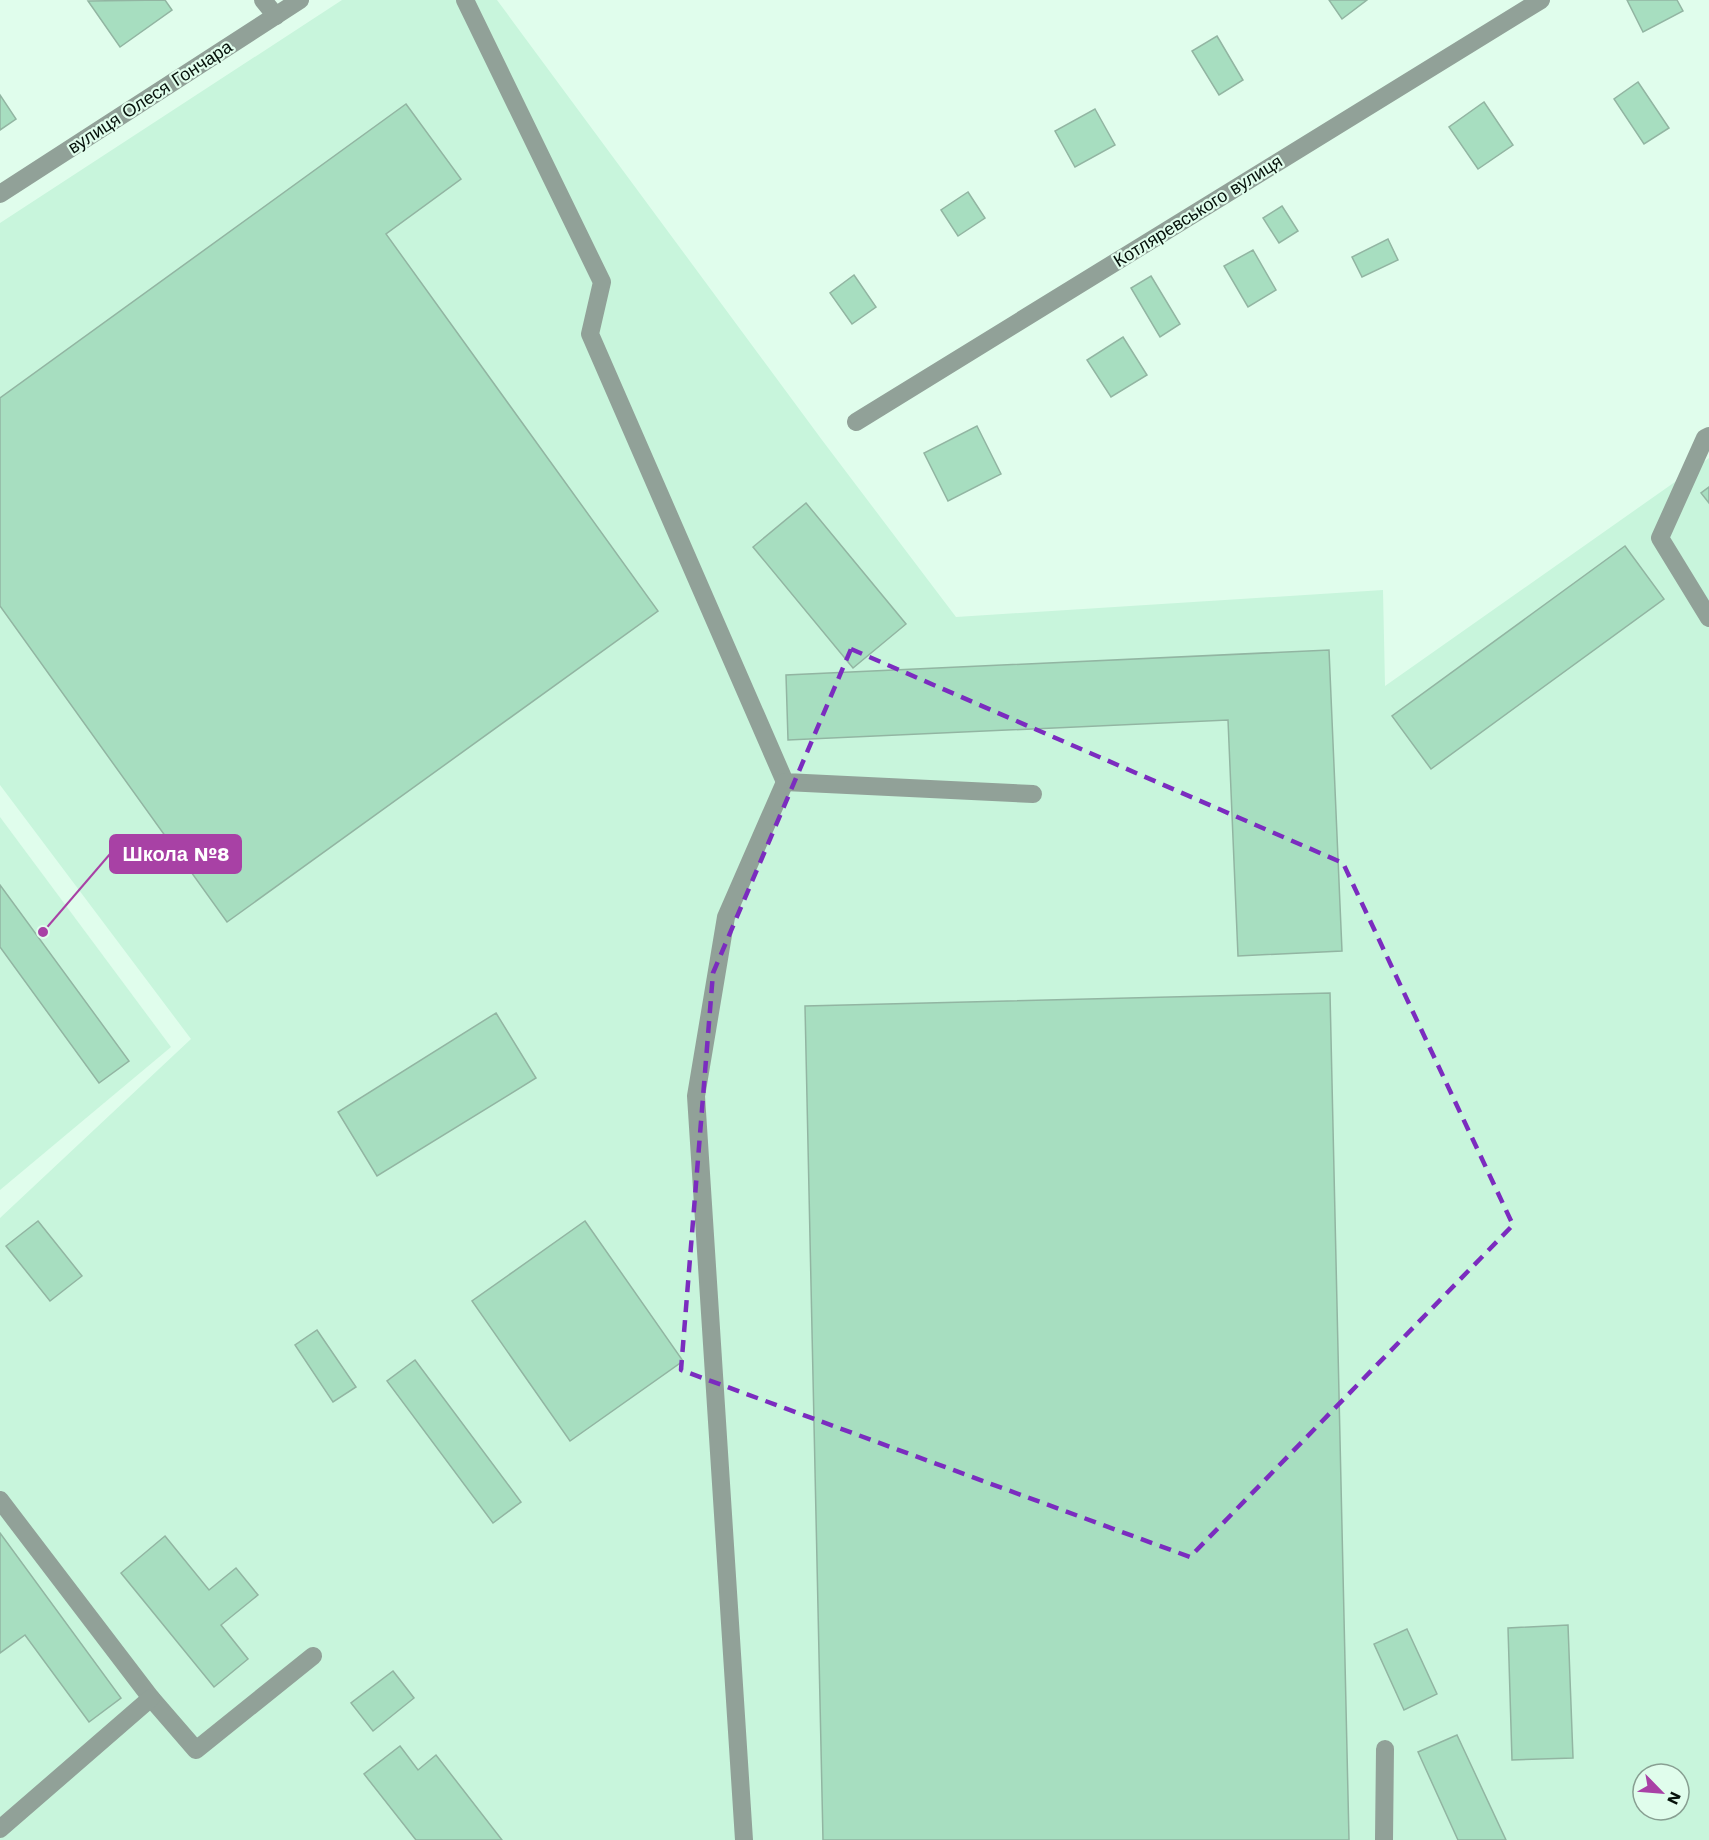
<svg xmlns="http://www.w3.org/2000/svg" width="1709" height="1840" font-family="'Work Sans',sans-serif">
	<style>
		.built { fill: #c8f5dc; fill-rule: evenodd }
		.building { fill: #a7dec0; stroke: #92b5a2; stroke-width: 1.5 }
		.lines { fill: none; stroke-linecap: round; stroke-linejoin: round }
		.lane { stroke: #91a198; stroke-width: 18 }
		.street { stroke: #91a198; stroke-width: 18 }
		.marked { fill: none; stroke: #7b2cbf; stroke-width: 4.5; stroke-dasharray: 12 8; stroke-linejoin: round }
		.labels { text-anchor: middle; stroke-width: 4.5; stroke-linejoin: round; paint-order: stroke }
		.street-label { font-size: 18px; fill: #05110a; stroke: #e0fdec }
		.leader { fill: none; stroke: #a841a5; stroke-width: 2 }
		.callout-dot { fill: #a841a5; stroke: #e0fdec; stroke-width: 2 }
		.callout { fill: #a841a5; stroke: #a841a5; stroke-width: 2 }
		.callout-label { font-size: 20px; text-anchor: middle; font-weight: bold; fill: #fff }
	</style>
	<rect width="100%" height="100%" fill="#e0fdec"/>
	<g class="built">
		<path d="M 342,0 L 497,0 L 822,440 L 956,617 L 1383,590 L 1385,686 L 1709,458 L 1709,1840 L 0,1840 L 0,1218 L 191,1039 L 0,785 L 0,223 ZM 1643,1774 L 1679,1774 L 1679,1810 L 1643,1810 Z"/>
		<path d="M 0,817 L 171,1047 L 0,1190 Z"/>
	</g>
	<g class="building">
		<path d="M 165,0 L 172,10 L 120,47 L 88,1 Z"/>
		<path d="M 1329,0 L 1367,0 L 1342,19 Z"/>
		<path d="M 1627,0 L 1677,0 L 1683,11 L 1643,32 Z"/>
		<path d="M 1217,36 L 1243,80 L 1219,95 L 1192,51 Z"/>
		<path d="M 1638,82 L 1669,128 L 1644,144 L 1614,99 Z"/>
		<path d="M 0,95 L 16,119 L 0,130 Z"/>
		<path d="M 1484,102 L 1513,145 L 1478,169 L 1449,127 Z"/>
		<path d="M 406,104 L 461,179 L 386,234 L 658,611 L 227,922 L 0,606 L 0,398 Z"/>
		<path d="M 1095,109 L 1115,145 L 1075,167 L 1055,131 Z"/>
		<path d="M 968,192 L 985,218 L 958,236 L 941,210 Z"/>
		<path d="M 1282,206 L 1298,231 L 1279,243 L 1263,218 Z"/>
		<path d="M 1388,239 L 1398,260 L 1362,277 L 1352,257 Z"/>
		<path d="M 1253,250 L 1276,290 L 1248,307 L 1224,266 Z"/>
		<path d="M 854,275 L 876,307 L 852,324 L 830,293 Z"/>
		<path d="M 1151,276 L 1180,324 L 1160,337 L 1131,288 Z"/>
		<path d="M 1123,337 L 1147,375 L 1111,397 L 1087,360 Z"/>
		<path d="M 977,426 L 1001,474 L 948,501 L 924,453 Z"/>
		<path d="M 1709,487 L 1709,503 L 1701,493 Z"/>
		<path d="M 806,503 L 906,624 L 853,668 L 753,547 Z"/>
		<path d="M 1625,546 L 1664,599 L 1431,769 L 1392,716 Z"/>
		<path d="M 1329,650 L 1342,951 L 1238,956 L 1228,720 L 788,740 L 786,675 Z"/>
		<path d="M 0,885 L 129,1061 L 99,1083 L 0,947 Z"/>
		<path d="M 1330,993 L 1349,1840 L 823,1840 L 805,1006 Z"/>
		<path d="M 496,1013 L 536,1078 L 377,1176 L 338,1112 Z"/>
		<path d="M 38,1221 L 82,1276 L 50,1301 L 6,1246 Z"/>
		<path d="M 585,1221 L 683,1361 L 570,1441 L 472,1301 Z"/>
		<path d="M 317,1330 L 356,1387 L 333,1402 L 295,1345 Z"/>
		<path d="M 415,1360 L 521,1502 L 493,1523 L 387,1381 Z"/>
		<path d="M 0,1533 L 121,1698 L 89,1722 L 25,1635 L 0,1653 Z"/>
		<path d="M 165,1536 L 209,1590 L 236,1568 L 258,1595 L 221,1625 L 248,1659 L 214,1687 L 121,1573 Z"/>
		<path d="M 1568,1625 L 1573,1758 L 1512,1760 L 1508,1628 Z"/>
		<path d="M 1407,1629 L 1437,1694 L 1404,1710 L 1374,1644 Z"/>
		<path d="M 393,1671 L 414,1698 L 373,1731 L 351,1703 Z"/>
		<path d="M 1457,1735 L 1506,1840 L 1458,1840 L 1418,1752 Z"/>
		<path d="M 400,1746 L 418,1770 L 436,1755 L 502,1840 L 416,1840 L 364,1774 Z"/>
	</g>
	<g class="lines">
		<g class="lane">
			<path d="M 465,0 L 602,282 L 590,334 L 785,782 L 1033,794"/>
			<path d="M 1709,436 L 1705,438 L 1660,538 L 1709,618"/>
			<path d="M 0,1500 L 151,1698 L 196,1750 L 313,1656"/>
			<path d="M 0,1829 L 151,1698"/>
			<path d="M 744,1840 L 696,1096 L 726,917 L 785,782"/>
			<path d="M 1384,1840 L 1385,1749"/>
		</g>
		<g class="street">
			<path d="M 263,0 L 276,16"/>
			<path d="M 0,194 L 300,0"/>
			<path d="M 856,422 L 1541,0"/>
		</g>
	</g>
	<path class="marked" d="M 851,649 L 1343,863 L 1513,1225 L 1190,1557 L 681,1370 L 713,973 Z"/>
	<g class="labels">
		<g class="street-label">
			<text transform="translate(150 97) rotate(-33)" y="6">вулиця Олеся Гончара</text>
			<text transform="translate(1198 211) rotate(-32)" y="6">Котляревського вулиця</text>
		</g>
	</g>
	<path class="leader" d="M43 932L110 854"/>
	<circle class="callout-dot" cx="43" cy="932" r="6"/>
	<rect class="callout" x="110" y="835" width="131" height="38" rx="6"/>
	<g class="callout-label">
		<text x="176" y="861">Школа №8</text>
	</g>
	<g transform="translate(1661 1792) rotate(115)"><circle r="28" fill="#e0fdec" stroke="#889f92" stroke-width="1.5"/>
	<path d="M0-4.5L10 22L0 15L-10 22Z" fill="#a841a5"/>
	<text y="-9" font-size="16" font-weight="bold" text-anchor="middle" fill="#05110a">N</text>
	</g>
</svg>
